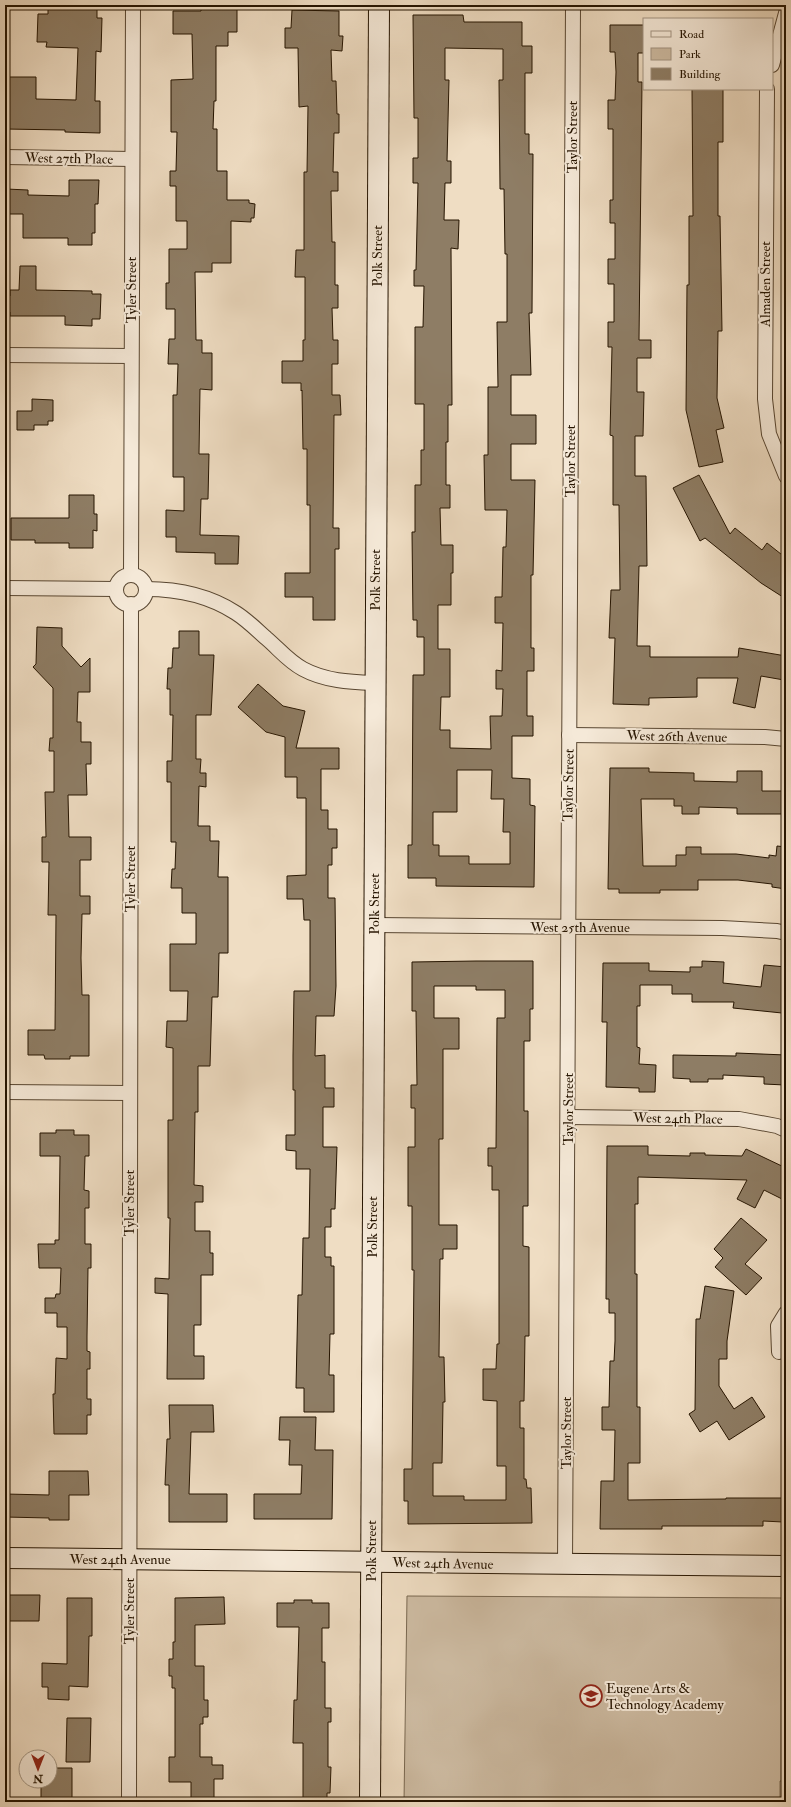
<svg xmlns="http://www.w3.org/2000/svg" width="791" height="1807" font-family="'IM FELL Double Pica',serif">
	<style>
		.green { fill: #cdbba2; stroke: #796851 }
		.building { fill: #8e7d65; stroke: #251400; fill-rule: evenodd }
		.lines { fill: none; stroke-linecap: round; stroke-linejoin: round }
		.street-casing { stroke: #584631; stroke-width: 16 }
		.secondary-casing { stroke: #251400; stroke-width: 22 }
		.street { stroke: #f5e9d8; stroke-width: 14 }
		.secondary { stroke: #f5e9d8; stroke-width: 20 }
		.labels { text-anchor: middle; stroke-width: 4; stroke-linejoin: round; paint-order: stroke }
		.street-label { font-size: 14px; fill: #251400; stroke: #f5e9d8 }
		.poi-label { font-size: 14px; fill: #251400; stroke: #f5e9d8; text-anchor: start }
	</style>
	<rect width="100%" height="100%" fill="#efddc3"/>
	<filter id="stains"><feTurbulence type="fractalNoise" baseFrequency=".005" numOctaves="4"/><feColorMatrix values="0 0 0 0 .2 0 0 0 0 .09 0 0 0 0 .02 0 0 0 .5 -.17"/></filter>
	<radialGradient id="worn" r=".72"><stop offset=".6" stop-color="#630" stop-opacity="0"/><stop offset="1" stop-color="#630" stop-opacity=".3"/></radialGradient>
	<path class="green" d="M 407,1596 L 786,1598 L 786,1781 L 780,1781 L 780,1802 L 404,1802 Z"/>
	<g class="building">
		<path d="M 48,8 L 97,8 L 97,18 L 102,18 L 101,52 L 96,51 L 95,101 L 100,101 L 100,133 L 65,132 L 65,130 L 5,129 L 5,77 L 36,77 L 36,99 L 76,100 L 78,48 L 46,47 L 47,42 L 37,42 L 38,14 L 48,14 Z"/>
		<path d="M 201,9 L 237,9 L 237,32 L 228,32 L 228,46 L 216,46 L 216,101 L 214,101 L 213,129 L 217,129 L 217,171 L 227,171 L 227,200 L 249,200 L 249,203 L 255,204 L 254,218 L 251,218 L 251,222 L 231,221 L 231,263 L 212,263 L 212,272 L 195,272 L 196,340 L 202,340 L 202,353 L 212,353 L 212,390 L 200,389 L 199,454 L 209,454 L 208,499 L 201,499 L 200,535 L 239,536 L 238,564 L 215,564 L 215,553 L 176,552 L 176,537 L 166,537 L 166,510 L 184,511 L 184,477 L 173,477 L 173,395 L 177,395 L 178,364 L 168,364 L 169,339 L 175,339 L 175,309 L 166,309 L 166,283 L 169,283 L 169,249 L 187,249 L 187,221 L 176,221 L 176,186 L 170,186 L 170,171 L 176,171 L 177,132 L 171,132 L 171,80 L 193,79 L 192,34 L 173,34 L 173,11 L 201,11 Z"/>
		<path d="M 292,10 L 339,11 L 339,36 L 343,36 L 342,51 L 331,50 L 332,81 L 336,81 L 337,114 L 339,114 L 339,133 L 334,133 L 333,172 L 338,172 L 338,191 L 331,191 L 332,242 L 335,242 L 335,285 L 338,285 L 338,308 L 332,308 L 333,340 L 338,340 L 338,364 L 332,364 L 332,395 L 340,395 L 341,415 L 334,415 L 333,528 L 339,528 L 339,549 L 335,549 L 335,620 L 313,620 L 313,597 L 285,597 L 285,573 L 310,573 L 310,505 L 307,505 L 307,449 L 303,449 L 302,390 L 301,391 L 301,383 L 282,383 L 282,361 L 303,361 L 303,340 L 305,340 L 305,277 L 295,277 L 296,250 L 304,250 L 304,172 L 307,172 L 308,106 L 299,107 L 298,48 L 285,48 L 285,28 L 291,28 Z"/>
		<path d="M 413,15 L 463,15 L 464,22 L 522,22 L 522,46 L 532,46 L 532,73 L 525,73 L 525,134 L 529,134 L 529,154 L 533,154 L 532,313 L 529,313 L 531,375 L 511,375 L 511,415 L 536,415 L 536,444 L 511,444 L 511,480 L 535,480 L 533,575 L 531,575 L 531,648 L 534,648 L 534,671 L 527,671 L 527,716 L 533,716 L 533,736 L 512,736 L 512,778 L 530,779 L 530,805 L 535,806 L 534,887 L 436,886 L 436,878 L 408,878 L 408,845 L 412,845 L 413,675 L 424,675 L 424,637 L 417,637 L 417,620 L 413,620 L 412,532 L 415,532 L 415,485 L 421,485 L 421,450 L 424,450 L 424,404 L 415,404 L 415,327 L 423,327 L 424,286 L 414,286 L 414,270 L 416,270 L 418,183 L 413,183 L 413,158 L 418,158 L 418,118 L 414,118 ZM 445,48 L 503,49 L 503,80 L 499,80 L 500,189 L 504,189 L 505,254 L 507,254 L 507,322 L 497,322 L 498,387 L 488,387 L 488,455 L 484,455 L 485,510 L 507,510 L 506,547 L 503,547 L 502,597 L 495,597 L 495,623 L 503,623 L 502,671 L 496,670 L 496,689 L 503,689 L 502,716 L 490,716 L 491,749 L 450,748 L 450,730 L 440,730 L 441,697 L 450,697 L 450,649 L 438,649 L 438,605 L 451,605 L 451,573 L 453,573 L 453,545 L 441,545 L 440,508 L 450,508 L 450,485 L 446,485 L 446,442 L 448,442 L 448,405 L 452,405 L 451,248 L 458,249 L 459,220 L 444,220 L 445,183 L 451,183 L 451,161 L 447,161 L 449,80 L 445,80 ZM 457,770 L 492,770 L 491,799 L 504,799 L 503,832 L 510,832 L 510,864 L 469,864 L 469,856 L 439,856 L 439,845 L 433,845 L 433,812 L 457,812 Z"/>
		<path d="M 610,25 L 644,25 L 644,53 L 638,53 L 638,82 L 642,82 L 639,340 L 651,340 L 651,358 L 637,358 L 637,392 L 644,392 L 643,436 L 635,436 L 635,476 L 646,476 L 647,566 L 639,566 L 637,646 L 650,646 L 650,657 L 738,657 L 739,648 L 786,656 L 784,680 L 761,676 L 755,708 L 733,703 L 738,678 L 697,678 L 697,697 L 649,698 L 649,705 L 613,704 L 615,638 L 609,638 L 611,590 L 620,590 L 619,505 L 613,505 L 613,436 L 610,435 L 612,347 L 608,347 L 608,322 L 614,322 L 614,284 L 608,284 L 608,259 L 615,259 L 615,223 L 610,223 L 610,200 L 613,200 L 613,129 L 608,129 L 608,100 L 615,100 L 616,72 L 615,52 L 610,52 Z"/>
		<path d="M 692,89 L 723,89 L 723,142 L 718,142 L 718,216 L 720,216 L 722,331 L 718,331 L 717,398 L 724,428 L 716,430 L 723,462 L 699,467 L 686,410 L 687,285 L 689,285 L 689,216 L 693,216 Z"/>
		<path d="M 69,180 L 99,180 L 98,204 L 95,204 L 95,233 L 92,233 L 92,245 L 68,245 L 68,238 L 23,238 L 23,214 L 5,214 L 6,189 L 28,190 L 28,195 L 69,196 Z"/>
		<path d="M 20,266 L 36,266 L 36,290 L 92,291 L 92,294 L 101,294 L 100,319 L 92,319 L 92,326 L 65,325 L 65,316 L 10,316 L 10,312 L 5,311 L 5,295 L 10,296 L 10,290 L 19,290 Z"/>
		<path d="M 32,399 L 53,400 L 53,421 L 48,421 L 48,425 L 34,425 L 34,430 L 17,430 L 17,411 L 32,411 Z"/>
		<path d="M 699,475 L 730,534 L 735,528 L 762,550 L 767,543 L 786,558 L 786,599 L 761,583 L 705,538 L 700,541 L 673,488 Z"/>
		<path d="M 69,495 L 94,495 L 94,514 L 97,514 L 97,531 L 93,530 L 93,548 L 69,548 L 69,543 L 35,543 L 35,540 L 11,540 L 11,518 L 69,518 Z"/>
		<path d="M 37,627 L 62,628 L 62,646 L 81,667 L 90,658 L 90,692 L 78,692 L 77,722 L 81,722 L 81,742 L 91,742 L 91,764 L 86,764 L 87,795 L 68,795 L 69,837 L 91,837 L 91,860 L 80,860 L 80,896 L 90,896 L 90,914 L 82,914 L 81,958 L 82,995 L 89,995 L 89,1056 L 70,1056 L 70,1059 L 45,1059 L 44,1055 L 28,1055 L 28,1030 L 55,1030 L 56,915 L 48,915 L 49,862 L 42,862 L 42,837 L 46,837 L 45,792 L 54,792 L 54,751 L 49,751 L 50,738 L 53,738 L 53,688 L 33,667 L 36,664 Z"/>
		<path d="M 179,631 L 199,631 L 199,655 L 214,655 L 211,715 L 196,715 L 196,759 L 201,759 L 200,773 L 206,773 L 206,787 L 199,786 L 198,826 L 210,826 L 210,841 L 219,841 L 218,877 L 228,877 L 228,953 L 219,953 L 218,997 L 212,997 L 210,1066 L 198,1066 L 198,1112 L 195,1112 L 194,1185 L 203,1186 L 203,1202 L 195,1202 L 195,1231 L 210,1231 L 210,1253 L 213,1253 L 213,1275 L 201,1275 L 201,1325 L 194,1325 L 194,1356 L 204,1356 L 204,1379 L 167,1379 L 168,1294 L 155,1293 L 155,1278 L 169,1279 L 170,1218 L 168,1218 L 168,1120 L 173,1120 L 173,1048 L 166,1047 L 167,1021 L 187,1021 L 188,991 L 170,991 L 170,944 L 196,944 L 196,913 L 182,913 L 182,888 L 171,888 L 172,869 L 175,869 L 176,842 L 171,842 L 171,782 L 167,782 L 167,761 L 172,761 L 173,715 L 170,715 L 170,689 L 167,689 L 168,668 L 172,668 L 173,648 L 179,648 Z"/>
		<path d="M 258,684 L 283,706 L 305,711 L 296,748 L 339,748 L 339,769 L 321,769 L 321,810 L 328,810 L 328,829 L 337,829 L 337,848 L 332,848 L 332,865 L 328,865 L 328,898 L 335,898 L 336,986 L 334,1016 L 316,1016 L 315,1056 L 325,1055 L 325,1088 L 334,1088 L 334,1107 L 323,1107 L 323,1147 L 337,1147 L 335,1209 L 331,1209 L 331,1227 L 325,1227 L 325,1257 L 331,1257 L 331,1266 L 334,1266 L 334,1334 L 330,1334 L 329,1375 L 334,1375 L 334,1412 L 304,1412 L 304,1388 L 296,1388 L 298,1295 L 302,1295 L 303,1238 L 309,1238 L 310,1169 L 296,1169 L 296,1151 L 286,1150 L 286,1135 L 295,1135 L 295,1090 L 293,1090 L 293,1056 L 294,991 L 310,991 L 310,920 L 304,920 L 303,899 L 287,899 L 287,876 L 306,875 L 306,798 L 297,798 L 297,777 L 285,777 L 285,737 L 266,732 L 238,707 Z"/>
		<path d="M 610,768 L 649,768 L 649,772 L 694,773 L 694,781 L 737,782 L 737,771 L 762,771 L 762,791 L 786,791 L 786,814 L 737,814 L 737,808 L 699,807 L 699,814 L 682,814 L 682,806 L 674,806 L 674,799 L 641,799 L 643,866 L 676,866 L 676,855 L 686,855 L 686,847 L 701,847 L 701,854 L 736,854 L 769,858 L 769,855 L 776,856 L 777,846 L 786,847 L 786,889 L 772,887 L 772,884 L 738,880 L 698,880 L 698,890 L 660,890 L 660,893 L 619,893 L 619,889 L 608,889 Z"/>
		<path d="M 476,961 L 533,961 L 533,1009 L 530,1009 L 530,1041 L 524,1041 L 524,1111 L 528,1111 L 528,1206 L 523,1206 L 523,1246 L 529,1247 L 529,1336 L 525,1336 L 524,1401 L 520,1401 L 520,1428 L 524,1428 L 524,1479 L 526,1479 L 527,1488 L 531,1488 L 532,1523 L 408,1524 L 408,1501 L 404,1501 L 404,1469 L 412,1469 L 414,1270 L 412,1270 L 412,1206 L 408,1206 L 408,1147 L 415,1147 L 415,1108 L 411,1108 L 411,1085 L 417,1085 L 416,1011 L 412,1011 L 412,962 ZM 434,986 L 476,986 L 476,990 L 505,990 L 505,1018 L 497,1018 L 496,1148 L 488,1148 L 488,1166 L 492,1166 L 492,1190 L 499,1190 L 499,1344 L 497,1344 L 496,1369 L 483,1369 L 483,1400 L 497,1401 L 497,1466 L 506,1466 L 506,1500 L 464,1500 L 464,1496 L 433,1496 L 433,1463 L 442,1463 L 443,1402 L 445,1402 L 444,1357 L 439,1357 L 440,1259 L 443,1259 L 443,1249 L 457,1249 L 457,1225 L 439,1225 L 439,1139 L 443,1139 L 443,1049 L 459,1049 L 459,1018 L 434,1018 Z"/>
		<path d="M 702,961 L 724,962 L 723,983 L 761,987 L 764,965 L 786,967 L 782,1013 L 733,1008 L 734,1002 L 692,1002 L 692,994 L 672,994 L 672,985 L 640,985 L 640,1006 L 637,1006 L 637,1047 L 640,1048 L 639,1064 L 656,1065 L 655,1092 L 639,1092 L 639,1088 L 606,1087 L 607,1022 L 602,1022 L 603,963 L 649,963 L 649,971 L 690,972 L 690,967 L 702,967 Z"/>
		<path d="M 736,1053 L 786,1055 L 785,1085 L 764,1084 L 764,1077 L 723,1075 L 723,1079 L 708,1079 L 708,1082 L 690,1082 L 690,1079 L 673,1078 L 673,1055 L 736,1056 Z"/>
		<path d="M 56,1130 L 74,1130 L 74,1135 L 89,1135 L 89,1156 L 85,1156 L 84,1190 L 89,1191 L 89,1208 L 85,1208 L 85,1244 L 91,1244 L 91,1268 L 88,1268 L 87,1336 L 87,1351 L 90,1352 L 90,1369 L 87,1369 L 87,1399 L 91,1399 L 91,1415 L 87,1415 L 87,1434 L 54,1434 L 53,1394 L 55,1394 L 56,1358 L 67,1359 L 67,1327 L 57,1327 L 57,1313 L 45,1313 L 45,1298 L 55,1298 L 56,1294 L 60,1294 L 61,1268 L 39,1268 L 38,1244 L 55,1244 L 55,1240 L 59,1240 L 60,1156 L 40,1156 L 40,1133 L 56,1133 Z"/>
		<path d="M 607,1146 L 648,1146 L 648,1155 L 690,1156 L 690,1153 L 705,1153 L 705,1155 L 742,1156 L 746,1149 L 786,1168 L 786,1201 L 764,1190 L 755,1208 L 737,1199 L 747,1180 L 638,1177 L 638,1204 L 635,1204 L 635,1274 L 637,1274 L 637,1407 L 640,1407 L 640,1463 L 628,1463 L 628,1500 L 726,1499 L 726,1498 L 783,1498 L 783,1522 L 763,1521 L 763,1526 L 662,1526 L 662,1529 L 600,1529 L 601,1481 L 614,1481 L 615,1430 L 602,1430 L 602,1407 L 609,1407 L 610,1361 L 614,1361 L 615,1341 L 615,1313 L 609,1313 L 609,1299 L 606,1299 Z"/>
		<path d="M 741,1218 L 767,1240 L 745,1264 L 762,1278 L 746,1295 L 715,1267 L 723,1258 L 714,1249 Z"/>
		<path d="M 705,1286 L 734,1291 L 727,1341 L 727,1359 L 719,1359 L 719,1386 L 734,1409 L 752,1397 L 765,1417 L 729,1440 L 717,1421 L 700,1432 L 689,1414 L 695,1410 L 696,1319 L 700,1319 Z"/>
		<path d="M 169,1405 L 213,1405 L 214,1432 L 191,1432 L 189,1494 L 227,1494 L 227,1522 L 169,1522 L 169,1485 L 165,1485 L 167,1439 L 170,1439 Z"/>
		<path d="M 280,1417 L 316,1417 L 315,1450 L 333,1450 L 332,1519 L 254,1519 L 254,1494 L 301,1494 L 302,1465 L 289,1465 L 290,1440 L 279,1440 Z"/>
		<path d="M 49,1471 L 88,1471 L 89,1495 L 69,1495 L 69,1520 L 49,1520 L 49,1518 L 5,1517 L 5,1494 L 49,1495 Z"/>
		<path d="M 7,1595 L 40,1595 L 39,1621 L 5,1621 L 5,1598 L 7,1598 Z"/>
		<path d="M 224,1597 L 225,1624 L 195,1625 L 195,1666 L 204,1666 L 204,1700 L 208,1700 L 208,1717 L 203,1717 L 203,1724 L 200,1724 L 200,1757 L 212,1757 L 212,1765 L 223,1765 L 223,1779 L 214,1779 L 214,1802 L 191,1802 L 191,1782 L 169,1782 L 169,1757 L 175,1757 L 175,1688 L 172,1688 L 172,1676 L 169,1676 L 169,1659 L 173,1659 L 173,1642 L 175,1642 L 175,1598 Z"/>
		<path d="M 67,1598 L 92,1598 L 92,1636 L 89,1636 L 88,1687 L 69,1686 L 69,1700 L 48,1699 L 48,1687 L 42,1687 L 42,1663 L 67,1664 Z"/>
		<path d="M 294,1600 L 312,1600 L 312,1603 L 329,1603 L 329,1628 L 322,1628 L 322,1662 L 325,1662 L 325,1708 L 331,1708 L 331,1722 L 328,1722 L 328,1767 L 331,1767 L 330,1793 L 327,1793 L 327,1802 L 303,1802 L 303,1743 L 293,1743 L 294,1700 L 297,1700 L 299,1627 L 277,1627 L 277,1603 L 294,1603 Z"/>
		<path d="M 67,1718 L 91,1718 L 90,1762 L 66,1762 Z"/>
		<path d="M 50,1768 L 72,1768 L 72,1802 L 41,1802 L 41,1781 L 50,1781 Z"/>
	</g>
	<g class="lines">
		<g class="street-casing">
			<g id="street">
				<path d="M 772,65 L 786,13"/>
				<path d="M 767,89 L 765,399 L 769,434 L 786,476"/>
				<path d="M 5,157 L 132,159"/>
				<path d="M 5,355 L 131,356"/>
				<path d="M 131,575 L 133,5"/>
				<circle cx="131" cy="590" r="15"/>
				<path d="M 5,588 L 116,589"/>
				<path d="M 146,589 C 177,589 210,596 236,613 C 247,620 257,630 266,638 C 279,649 288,661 303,669 C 325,681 350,682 374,683"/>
				<path d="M 569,735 L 765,737 L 786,739"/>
				<path d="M 374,925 L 722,928 L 777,931 L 786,933"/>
				<path d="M 5,1092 L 129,1093"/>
				<path d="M 568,1117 L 739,1119 L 777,1126 L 786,1130"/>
				<path d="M 779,1352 L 778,1326 L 786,1313"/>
				<path d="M 565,1565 L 573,5"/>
				<path d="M 129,1802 L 131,604"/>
			</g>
		</g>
		<g class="secondary-casing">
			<g id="secondary">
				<path d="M 5,1558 L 786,1566"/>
				<path d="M 370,1802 L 379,5"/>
			</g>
		</g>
		<use href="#street" class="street"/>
		<use href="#secondary" class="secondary"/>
	</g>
	<defs>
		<g id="school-ring" transform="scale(1.15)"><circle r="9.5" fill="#f5e9d8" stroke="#8f2418" stroke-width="1.5"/><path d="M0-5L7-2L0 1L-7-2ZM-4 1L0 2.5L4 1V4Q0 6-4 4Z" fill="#8f2418"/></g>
	</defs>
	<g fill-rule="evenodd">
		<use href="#school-ring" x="591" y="1696"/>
	</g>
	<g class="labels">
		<g class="street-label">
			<text transform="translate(572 137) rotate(-90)" y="5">Taylor Street</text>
			<text transform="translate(69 158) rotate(1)" y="5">West 27th Place</text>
			<text transform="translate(377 256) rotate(-90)" y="5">Polk Street</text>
			<text transform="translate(765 284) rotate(-90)" y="5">Almaden Street</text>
			<text transform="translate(131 290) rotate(-90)" y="5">Tyler Street</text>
			<text transform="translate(570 461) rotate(-90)" y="5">Taylor Street</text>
			<text transform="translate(375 580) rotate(-90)" y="5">Polk Street</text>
			<text transform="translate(677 736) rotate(1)" y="5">West 26th Avenue</text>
			<text transform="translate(568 785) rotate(-89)" y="5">Taylor Street</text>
			<text transform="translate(130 879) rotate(-90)" y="5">Tyler Street</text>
			<text transform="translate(374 904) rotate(-90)" y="5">Polk Street</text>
			<text x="580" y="932">West 25th Avenue</text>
			<text transform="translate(568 1109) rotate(-90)" y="5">Taylor Street</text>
			<text transform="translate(678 1118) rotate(1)" y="5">West 24th Place</text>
			<text transform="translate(129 1203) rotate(-90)" y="5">Tyler Street</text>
			<text transform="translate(372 1227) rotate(-90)" y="5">Polk Street</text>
			<text transform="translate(566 1433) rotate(-90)" y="5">Taylor Street</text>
			<text transform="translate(371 1551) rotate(-90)" y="5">Polk Street</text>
			<text x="120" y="1564">West 24th Avenue</text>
			<text transform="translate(443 1563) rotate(1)" y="5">West 24th Avenue</text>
			<text transform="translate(129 1611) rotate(-90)" y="5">Tyler Street</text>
		</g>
		<g class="poi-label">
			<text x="606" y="1693">Eugene Arts &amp;<tspan x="606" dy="16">Technology Academy</tspan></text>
		</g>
	</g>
	<rect width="791" height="1807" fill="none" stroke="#efddc3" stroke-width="20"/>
	<rect x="6" y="6" width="779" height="1795" fill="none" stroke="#251400" stroke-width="2"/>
	<rect x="10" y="10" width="771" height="1787" fill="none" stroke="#251400"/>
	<rect x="643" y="18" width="130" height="72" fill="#f5e9d8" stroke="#a29482"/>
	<rect x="651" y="31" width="20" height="6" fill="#f5e9d8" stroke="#a29482"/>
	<text x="679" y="38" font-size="12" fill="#251400">Road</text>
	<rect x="651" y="48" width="20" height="12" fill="#cdbba2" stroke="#a29482"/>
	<text x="679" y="58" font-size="12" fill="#251400">Park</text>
	<rect x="651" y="68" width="20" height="12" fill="#8e7d65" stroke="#a29482"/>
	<text x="679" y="78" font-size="12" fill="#251400">Building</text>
	<g transform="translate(38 1769) rotate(180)"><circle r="19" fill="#f5e9d8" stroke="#a29482"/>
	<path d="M0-3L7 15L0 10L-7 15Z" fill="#8f2418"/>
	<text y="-6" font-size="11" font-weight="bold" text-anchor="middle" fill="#251400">N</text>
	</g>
	<rect width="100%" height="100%" filter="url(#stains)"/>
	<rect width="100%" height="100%" fill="url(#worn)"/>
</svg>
